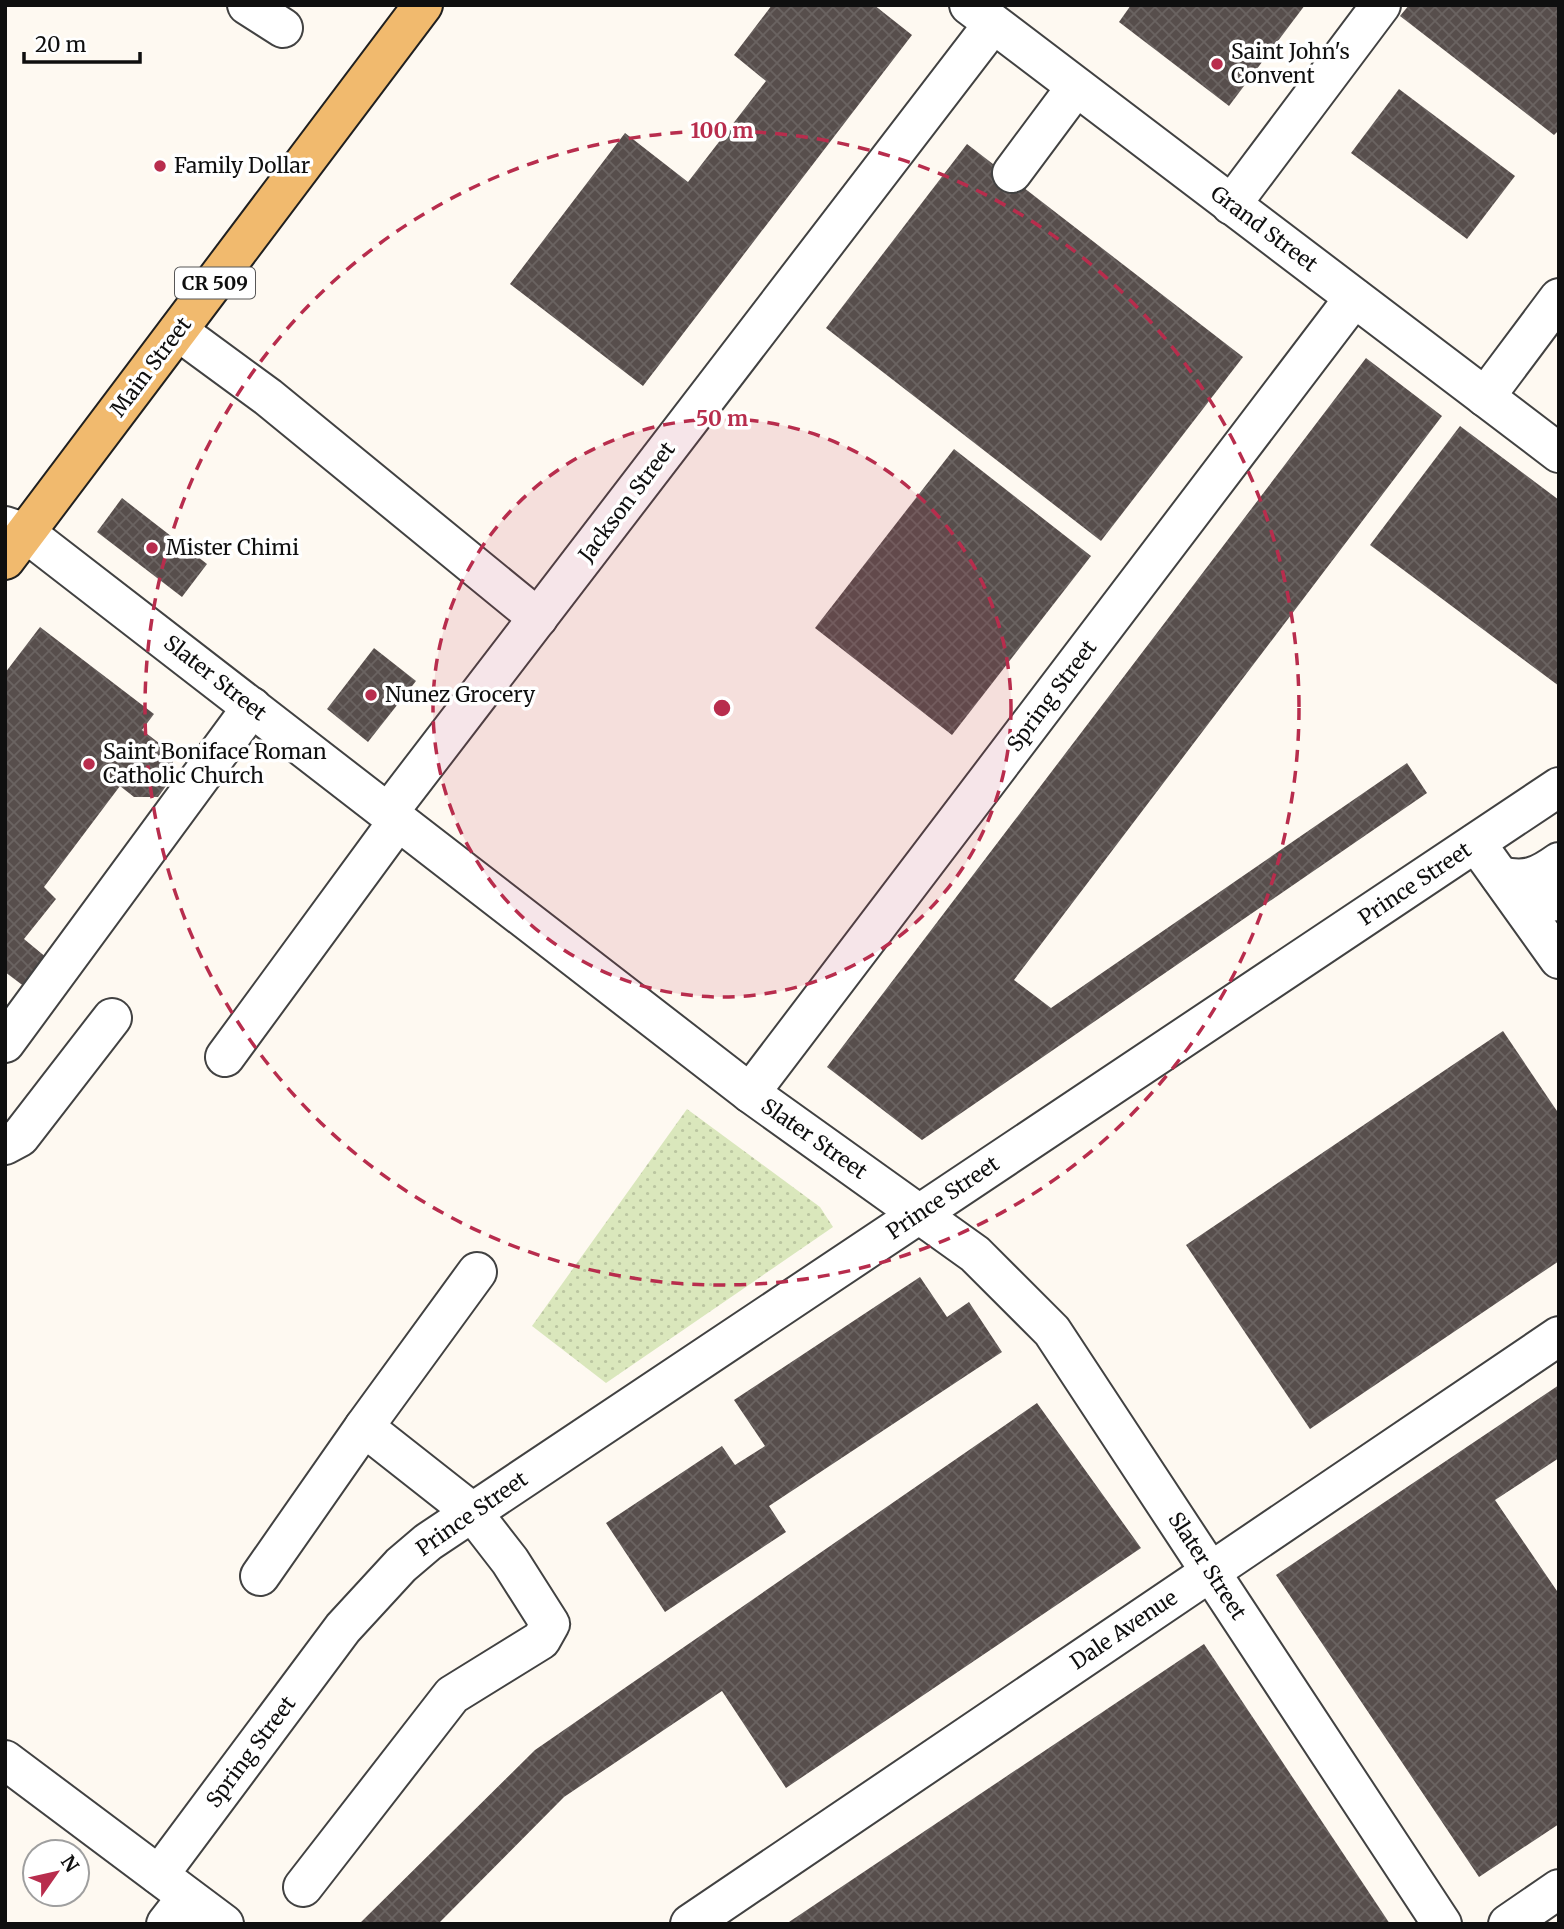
<svg xmlns="http://www.w3.org/2000/svg" width="1564" height="1929" font-family="Merriweather,serif">
	<style>
		.green { fill: url(#green-dots) }
		.building { fill: url(#building-cross-hatch) }
		.lines { fill: none; stroke-linecap: round; stroke-linejoin: round }
		.minor-casing { stroke: #424242; stroke-width: 42 }
		.major-casing { stroke: #202020; stroke-width: 42 }
		.minor { stroke: #fff; stroke-width: 38 }
		.major { stroke: #f1ba6e; stroke-width: 38 }
		.ring { fill: none; stroke: #b82d4d; stroke-width: 3.5; stroke-dasharray: 12 9 }
		.poi-dot { fill: #b82d4d; stroke: #fff; stroke-width: 2.5 }
		.labels { text-anchor: middle; stroke-width: 7; stroke-linejoin: round; paint-order: stroke }
		.shield { fill: #fff; stroke: #575757; stroke-width: 2 }
		.shield-label { font-size: 19px; font-weight: bold; fill: #0f0f0f }
		.poi-label { font-size: 21px; fill: #0f0f0f; stroke: #fff; text-anchor: start }
		.street-label { font-size: 21px; fill: #0f0f0f; stroke: #fff }
		.centre { fill: #b82d4d; stroke: #fff; stroke-width: 3.5 }
		.ring-label { font-size: 21px; text-anchor: middle; font-weight: bold; fill: #b82d4d; stroke: #fff; stroke-width: 7; stroke-linejoin: round; paint-order: stroke }
	</style>
	<defs>
		<pattern id="green-dots" width="8" height="8" patternUnits="userSpaceOnUse" patternTransform="scale(1.75)"><rect width="8" height="8" fill="#dae7bc"/><path d="M2 2h.1M6 6h.1" fill="none" stroke="#bac5a0" stroke-width="1.8" stroke-linecap="round"/></pattern>
		<pattern id="building-cross-hatch" width="8" height="8" patternUnits="userSpaceOnUse" patternTransform="scale(1.75)"><rect width="8" height="8" fill="#574e4c"/><path d="M0 0l8 8M0 8l8-8" fill="none" stroke="#6a6361"/></pattern>
	</defs>
	<rect width="100%" height="100%" fill="#fef9f1"/>
	<path class="green" d="M 687,1109 L 820,1207 L 833,1227 L 606,1383 L 532,1326 Z"/>
	<g class="building">
		<path d="M 772,5 L 874,5 L 912,35 L 643,386 L 510,284 L 625,133 L 688,182 L 766,81 L 734,55 Z"/>
		<path d="M 1131,5 L 1305,5 L 1229,106 L 1119,22 Z"/>
		<path d="M 1409,5 L 1559,5 L 1559,130 L 1554,135 L 1400,16 Z"/>
		<path d="M 1399,89 L 1515,176 L 1467,239 L 1351,153 Z"/>
		<path d="M 967,144 L 1243,357 L 1101,541 L 826,328 Z"/>
		<path d="M 1366,358 L 1442,416 L 1014,980 L 1051,1008 L 1407,763 L 1427,793 L 922,1140 L 827,1067 Z"/>
		<path d="M 1460,426 L 1559,500 L 1559,686 L 1370,545 Z"/>
		<path d="M 954,449 L 1091,556 L 952,735 L 815,628 Z"/>
		<path d="M 122,498 L 207,564 L 182,597 L 97,532 Z"/>
		<path d="M 40,627 L 154,714 L 142,730 L 172,753 L 174,775 L 158,797 L 134,797 L 120,786 L 44,887 L 56,899 L 24,939 L 47,958 L 25,987 L 5,972 L 5,673 Z"/>
		<path d="M 374,648 L 416,681 L 368,742 L 327,709 Z"/>
		<path d="M 1503,1031 L 1559,1114 L 1559,1261 L 1310,1429 L 1186,1245 Z"/>
		<path d="M 920,1277 L 947,1317 L 969,1302 L 1002,1352 L 769,1506 L 786,1532 L 665,1612 L 606,1523 L 722,1446 L 735,1465 L 765,1446 L 734,1400 Z"/>
		<path d="M 1559,1385 L 1559,1458 L 1495,1500 L 1559,1594 L 1559,1824 L 1479,1877 L 1276,1575 Z"/>
		<path d="M 1037,1403 L 1141,1548 L 786,1788 L 722,1691 L 564,1797 L 438,1924 L 359,1924 L 535,1750 Z"/>
		<path d="M 1204,1644 L 1390,1924 L 786,1924 Z"/>
	</g>
	<g class="lines">
		<g class="minor-casing">
			<g id="minor">
				<path d="M 247,5 L 283,28"/>
				<path d="M 969,5 L 1559,453"/>
				<path d="M 1012,173 L 1076,87"/>
				<path d="M 1231,205 L 1381,5"/>
				<path d="M 178,331 L 268,397 L 538,618"/>
				<path d="M 1485,397 L 1559,298"/>
				<path d="M 5,526 L 26,533 L 750,1093 L 975,1254 L 1052,1331 L 1442,1924"/>
				<path d="M 388,813 L 993,24"/>
				<path d="M 1476,843 L 1559,959"/>
				<path d="M 1500,876 C 1526,882 1538,877 1559,862"/>
				<path d="M 1507,882 L 1534,904 L 1559,901"/>
				<path d="M 5,1043 L 252,707"/>
				<path d="M 225,1057 L 398,821"/>
				<path d="M 750,1093 L 1354,298"/>
				<path d="M 5,1145 L 20,1137 L 112,1018"/>
				<path d="M 260,1576 L 364,1427"/>
				<path d="M 5,1760 L 224,1924"/>
				<path d="M 159,1875 L 343,1628 L 401,1565 L 428,1542 L 1559,787"/>
				<path d="M 303,1887 L 452,1695 L 541,1640 L 550,1624 L 510,1561 L 472,1512 L 364,1427 L 477,1272"/>
				<path d="M 166,1924 L 187,1897"/>
				<path d="M 690,1924 L 1559,1336"/>
				<path d="M 1508,1924 L 1559,1889"/>
			</g>
		</g>
		<g class="major-casing">
			<path id="major" d="M 5,560 L 423,5"/>
		</g>
		<use href="#minor" class="minor"/>
		<use href="#major" class="major"/>
	</g>
	<circle cx="722" cy="708" r="289" fill="#b82d4d" fill-opacity=".12"/>
	<g class="ring">
		<circle cx="722" cy="708" r="289"/>
		<circle cx="722" cy="708" r="577"/>
	</g>
	<g class="poi-dot">
		<circle cx="1217" cy="64" r="7"/>
		<circle cx="160" cy="166" r="7"/>
		<circle cx="152" cy="548" r="7"/>
		<circle cx="371" cy="695" r="7"/>
		<circle cx="89" cy="764" r="7"/>
	</g>
	<g class="labels">
		<rect class="shield" x="175" y="267.5" width="80" height="31" rx="5"/>
		<g class="shield-label">
			<text x="215" y="290">CR 509</text>
		</g>
		<g class="poi-label">
			<text x="1231" y="59">Saint John's<tspan x="1231" dy="24">Convent</tspan></text>
			<text x="174" y="173">Family Dollar</text>
			<text x="166" y="555">Mister Chimi</text>
			<text x="385" y="702">Nunez Grocery</text>
			<text x="103" y="759">Saint Boniface Roman<tspan x="103" dy="24">Catholic Church</tspan></text>
		</g>
		<g class="street-label">
			<text transform="translate(1264 229) rotate(37)" y="7">Grand Street</text>
			<text transform="translate(151 367) rotate(-53)" y="7">Main Street</text>
			<text transform="translate(627 502) rotate(-53)" y="7">Jackson Street</text>
			<text transform="translate(215 678) rotate(38)" y="7">Slater Street</text>
			<text transform="translate(1052 696) rotate(-53)" y="7">Spring Street</text>
			<text transform="translate(1415 884) rotate(-34)" y="7">Prince Street</text>
			<text transform="translate(814 1139) rotate(35)" y="7">Slater Street</text>
			<text transform="translate(943 1198) rotate(-34)" y="7">Prince Street</text>
			<text transform="translate(472 1514) rotate(-35)" y="7">Prince Street</text>
			<text transform="translate(1207 1566) rotate(57)" y="7">Slater Street</text>
			<text transform="translate(1124 1630) rotate(-34)" y="7">Dale Avenue</text>
			<text transform="translate(251 1752) rotate(-53)" y="7">Spring Street</text>
		</g>
	</g>
	<circle cx="722" cy="708" r="10" class="centre"/>
	<g class="ring-label">
		<text x="722" y="138">100 m</text>
		<text x="722" y="426">50 m</text>
	</g>
	<rect width="1564" height="1929" fill="none" stroke="#0f0f0f" stroke-width="14"/>
	<g transform="translate(56 1873) rotate(56)"><circle r="33" fill="#ffffff" stroke="#9f9f9f" stroke-width="2"/>
	<path d="M0-5L12 26L0 18L-12 26Z" fill="#b82d4d"/>
	<text y="-10" font-size="19" font-weight="bold" text-anchor="middle" fill="#0f0f0f">N</text>
	</g>
	<path d="M24 52v10h116v-10" fill="none" stroke="#0f0f0f" stroke-width="3.5"/>
	<text x="35" y="52" font-size="21" fill="#0f0f0f" stroke="#ffffff" stroke-width="5" paint-order="stroke">20 m</text>
</svg>
